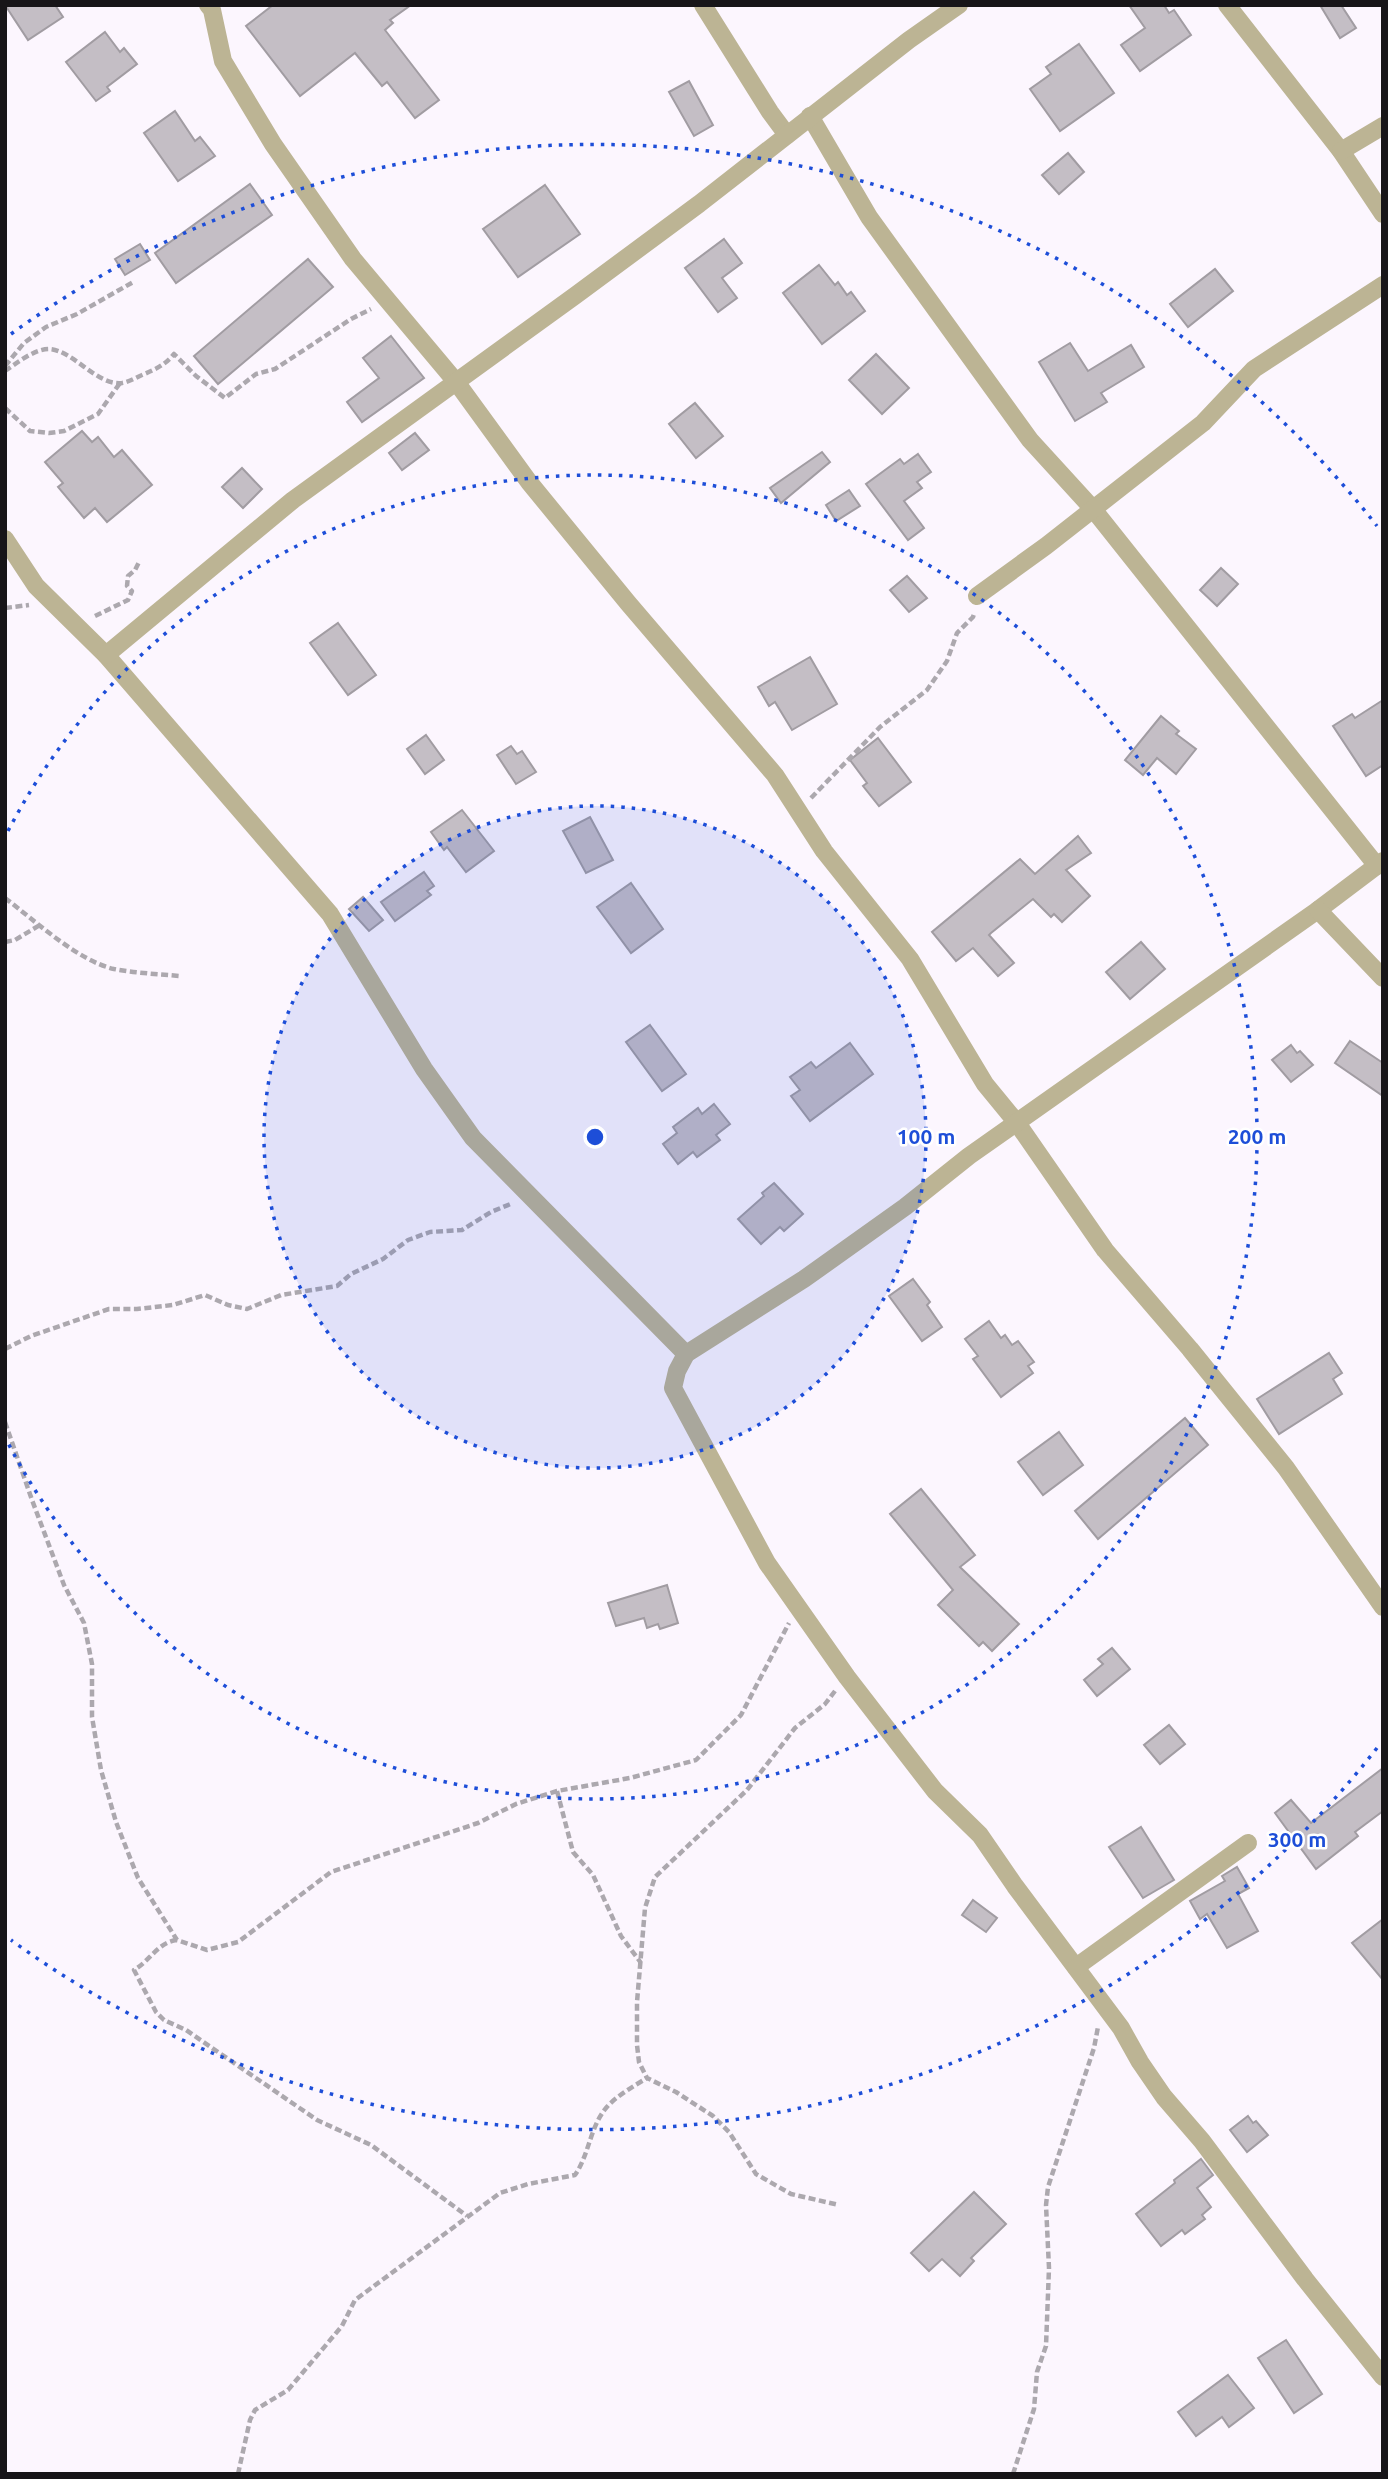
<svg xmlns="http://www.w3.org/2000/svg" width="1388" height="2479" font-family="Ubuntu,sans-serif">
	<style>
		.building { fill: #c4bec5; stroke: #a19ca2; stroke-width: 2 }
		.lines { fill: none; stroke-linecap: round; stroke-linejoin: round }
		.path { stroke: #aca8ae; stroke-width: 4.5; stroke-dasharray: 7 3.5; stroke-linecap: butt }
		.street { stroke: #bcb494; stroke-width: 18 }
		.ring { fill: none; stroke: #1d4ed8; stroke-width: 3.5; stroke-dasharray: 3.5 7 }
		.centre { fill: #1d4ed8; stroke: #fff; stroke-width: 3.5 }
		.ring-label { font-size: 21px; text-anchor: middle; font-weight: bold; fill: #1d4ed8; stroke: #fff; stroke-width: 5; stroke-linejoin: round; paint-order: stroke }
	</style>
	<rect width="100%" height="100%" fill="#fcf6fe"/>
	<g class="building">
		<path d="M 5,5 L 55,5 L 63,17 L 28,40 Z"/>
		<path d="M 273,5 L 411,5 L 390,20 L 393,23 L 385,30 L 439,100 L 415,118 L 387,82 L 382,86 L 355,53 L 300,96 L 246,26 Z"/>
		<path d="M 1129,5 L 1164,5 L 1169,13 L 1174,10 L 1191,35 L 1140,71 L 1121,45 L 1145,28 Z"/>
		<path d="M 1320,5 L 1341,5 L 1356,28 L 1340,38 Z"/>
		<path d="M 105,32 L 120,52 L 124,48 L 137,64 L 107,87 L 110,91 L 96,101 L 66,62 Z"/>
		<path d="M 1079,44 L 1114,93 L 1060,131 L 1030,89 L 1051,74 L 1046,67 Z"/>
		<path d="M 689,81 L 713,125 L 694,136 L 669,92 Z"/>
		<path d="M 175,111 L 195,141 L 200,137 L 215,156 L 178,181 L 144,133 Z"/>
		<path d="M 1068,153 L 1084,172 L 1059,194 L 1042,175 Z"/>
		<path d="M 250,184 L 272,215 L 176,283 L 155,253 Z"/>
		<path d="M 545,185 L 580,234 L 518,277 L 483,229 Z"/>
		<path d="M 724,239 L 742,263 L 722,278 L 737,298 L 718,312 L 685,268 Z"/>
		<path d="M 140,244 L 150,260 L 125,275 L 115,259 Z"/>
		<path d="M 308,259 L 333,287 L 218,384 L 194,356 Z"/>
		<path d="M 819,265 L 835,285 L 838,282 L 847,295 L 851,292 L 865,311 L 822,344 L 783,293 Z"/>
		<path d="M 1215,269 L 1233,291 L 1188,327 L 1170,304 Z"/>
		<path d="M 391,336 L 424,378 L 362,422 L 347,402 L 379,378 L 363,358 Z"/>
		<path d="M 1070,343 L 1088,371 L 1131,345 L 1144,367 L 1101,393 L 1107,402 L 1075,421 L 1039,362 Z"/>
		<path d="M 876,354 L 909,388 L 882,414 L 849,380 Z"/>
		<path d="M 695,403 L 723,436 L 696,458 L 669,424 Z"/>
		<path d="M 82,431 L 92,442 L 98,437 L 114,457 L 122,450 L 152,485 L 107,522 L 95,508 L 84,518 L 58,487 L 63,483 L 45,462 Z"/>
		<path d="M 415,433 L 429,450 L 402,470 L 389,453 Z"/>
		<path d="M 822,452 L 830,462 L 781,503 L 770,488 Z"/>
		<path d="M 918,454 L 931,472 L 917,482 L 922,488 L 904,501 L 924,528 L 908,540 L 866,484 L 900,459 L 904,464 Z"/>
		<path d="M 242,468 L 262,489 L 243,508 L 222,487 Z"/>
		<path d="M 849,490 L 860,506 L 836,521 L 826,505 Z"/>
		<path d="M 1221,568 L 1238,584 L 1217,606 L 1200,590 Z"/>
		<path d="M 907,576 L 927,598 L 909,612 L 890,590 Z"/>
		<path d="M 338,623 L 376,675 L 348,695 L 310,643 Z"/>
		<path d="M 810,657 L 837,704 L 792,730 L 775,702 L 769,706 L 758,687 Z"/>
		<path d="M 1383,700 L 1383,765 L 1366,776 L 1333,726 L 1352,714 L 1355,718 Z"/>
		<path d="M 1161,716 L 1179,731 L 1176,734 L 1196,749 L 1176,774 L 1157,758 L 1143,775 L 1125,760 Z"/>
		<path d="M 426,735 L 444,760 L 425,774 L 407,749 Z"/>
		<path d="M 878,738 L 911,782 L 879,806 L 863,786 L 867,783 L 850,760 Z"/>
		<path d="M 511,746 L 517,754 L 522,751 L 536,772 L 516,784 L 497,755 Z"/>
		<path d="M 462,810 L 494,851 L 466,872 L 447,847 L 444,850 L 431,832 Z"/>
		<path d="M 590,817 L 613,860 L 586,873 L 563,831 Z"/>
		<path d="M 1078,836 L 1091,853 L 1066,870 L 1090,896 L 1062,922 L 1054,914 L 1051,917 L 1033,899 L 991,933 L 989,935 L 1014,963 L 998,976 L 973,948 L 956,961 L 932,932 L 1020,859 L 1035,874 Z"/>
		<path d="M 424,872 L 434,886 L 427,891 L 431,895 L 395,921 L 381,902 Z"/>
		<path d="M 631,883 L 663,929 L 631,953 L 597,907 Z"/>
		<path d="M 363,897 L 383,920 L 369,931 L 349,909 Z"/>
		<path d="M 1141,942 L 1165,969 L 1130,999 L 1106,972 Z"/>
		<path d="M 650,1025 L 686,1074 L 662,1091 L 626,1042 Z"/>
		<path d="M 1350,1041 L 1383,1063 L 1383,1096 L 1335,1063 Z"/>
		<path d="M 850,1043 L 873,1074 L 810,1121 L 791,1096 L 800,1090 L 790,1077 L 811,1062 L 816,1068 Z"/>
		<path d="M 1291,1045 L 1297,1053 L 1300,1051 L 1313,1065 L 1291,1082 L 1272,1060 Z"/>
		<path d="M 714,1104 L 730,1124 L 716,1135 L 720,1140 L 697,1157 L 693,1152 L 678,1164 L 663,1144 L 677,1133 L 673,1127 L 698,1108 L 702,1114 Z"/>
		<path d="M 774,1183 L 803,1214 L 784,1231 L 780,1227 L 761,1244 L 738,1219 L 764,1196 L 762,1193 Z"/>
		<path d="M 913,1279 L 930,1302 L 927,1305 L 942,1327 L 922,1341 L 889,1296 Z"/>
		<path d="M 989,1321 L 1001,1338 L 1005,1335 L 1012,1345 L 1018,1341 L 1034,1362 L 1028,1366 L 1033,1373 L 1001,1397 L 973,1359 L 978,1356 L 965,1339 Z"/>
		<path d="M 1329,1353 L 1342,1373 L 1333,1379 L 1342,1394 L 1279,1434 L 1257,1399 Z"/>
		<path d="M 1185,1418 L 1208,1445 L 1098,1539 L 1075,1511 Z"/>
		<path d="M 1059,1432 L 1083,1465 L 1043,1495 L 1018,1462 Z"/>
		<path d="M 921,1489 L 975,1555 L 960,1567 L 1019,1624 L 992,1651 L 983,1642 L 979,1646 L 938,1605 L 953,1590 L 890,1514 Z"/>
		<path d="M 667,1585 L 678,1623 L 660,1629 L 658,1624 L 647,1628 L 644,1618 L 616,1626 L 608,1603 Z"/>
		<path d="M 1112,1648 L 1130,1669 L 1097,1696 L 1084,1680 L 1103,1664 L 1098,1659 Z"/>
		<path d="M 1169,1725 L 1185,1744 L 1160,1764 L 1144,1745 Z"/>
		<path d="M 1383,1768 L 1383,1811 L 1355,1832 L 1358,1836 L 1316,1869 L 1275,1813 L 1291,1800 L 1311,1823 Z"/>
		<path d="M 1141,1827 L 1174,1880 L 1143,1898 L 1109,1847 Z"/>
		<path d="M 1237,1867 L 1249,1888 L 1238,1894 L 1258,1931 L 1227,1948 L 1207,1914 L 1200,1919 L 1190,1901 L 1225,1881 L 1222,1876 Z"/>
		<path d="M 973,1900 L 997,1918 L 986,1932 L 962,1915 Z"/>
		<path d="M 1383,1919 L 1383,1980 L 1352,1943 Z"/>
		<path d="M 1248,2116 L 1253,2123 L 1256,2121 L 1268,2135 L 1247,2152 L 1230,2130 Z"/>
		<path d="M 1201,2159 L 1213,2175 L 1197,2188 L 1211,2207 L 1202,2215 L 1205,2219 L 1185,2234 L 1182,2230 L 1161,2246 L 1136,2214 L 1175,2183 L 1174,2180 Z"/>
		<path d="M 974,2192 L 1006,2224 L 971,2258 L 974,2261 L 960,2276 L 942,2259 L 929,2271 L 911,2253 Z"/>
		<path d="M 1286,2340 L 1322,2394 L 1294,2413 L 1258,2358 Z"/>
		<path d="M 1228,2375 L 1254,2408 L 1229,2427 L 1222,2417 L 1196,2436 L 1178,2412 Z"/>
	</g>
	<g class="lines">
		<g class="path">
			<path d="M 5,366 L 24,343 L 46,327 L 77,314 L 135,281"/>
			<path d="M 5,371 C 17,363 34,349 49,349 C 73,350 97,386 122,383 C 129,382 137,377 142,375 C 156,369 165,365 174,354 L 196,376 L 225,398 L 256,374 L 275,369 L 351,319 L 371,309"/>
			<path d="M 5,408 L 30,431 L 49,433 L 64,431 L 98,414 L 120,383"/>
			<path d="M 5,608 L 29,605"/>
			<path d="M 95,616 L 128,600 L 132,591 L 127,586 L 128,576 L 135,570 L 140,560"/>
			<path d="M 811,798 L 880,727 L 927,690 L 947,661 L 957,633 L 973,617 L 974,614"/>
			<path d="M 5,898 C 34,920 78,961 114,969 C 135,973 157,974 179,976"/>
			<path d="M 5,942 L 15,940 L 40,925"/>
			<path d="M 5,1349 L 31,1336 L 109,1309 L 137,1309 L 173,1305 L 205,1295 L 228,1305 L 247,1309 L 281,1295 L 337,1286 L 351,1274 L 383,1259 L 408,1240 L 430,1232 L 462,1230 L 491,1212 L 513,1203"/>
			<path d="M 5,1422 L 32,1500 L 64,1585 L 84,1623 L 92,1664 L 92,1717 L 101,1770 L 116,1822 L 138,1878 L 177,1940 L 207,1950 L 238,1942 L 331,1872 L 478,1823 L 516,1804 L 557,1791 L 630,1778 L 696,1760 L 741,1715 L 789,1623"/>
			<path d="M 835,1691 L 825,1704 L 795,1728 L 747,1790 L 655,1877 L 645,1908 L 637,2002 L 637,2045 L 639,2062 L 647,2078 L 676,2092 L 713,2116 L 729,2132 L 756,2174 L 791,2194 L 839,2205"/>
			<path d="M 557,1791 L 573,1852 L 593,1875 L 621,1936 L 641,1963"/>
			<path d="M 177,1940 C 158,1942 150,1961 134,1970 L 156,2012 L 164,2020 L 186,2030 L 317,2120 L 371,2145 L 467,2216"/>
			<path d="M 238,2474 L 250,2420 L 255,2410 L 288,2390 L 342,2326 L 355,2300 L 500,2193 L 528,2184 L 575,2175 C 589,2155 590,2127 606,2108 C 616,2096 634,2086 647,2078"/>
			<path d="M 1013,2474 L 1034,2409 L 1037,2372 L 1046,2346 L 1049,2268 L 1046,2205 L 1048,2187 L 1094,2048 L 1098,2027"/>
		</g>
		<g class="street">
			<path d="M 208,5 L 212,10 L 223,61 L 273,144 L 353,259 L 457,383 L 529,482 L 628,603 L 775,775 L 824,851 L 910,959 L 985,1084 L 1017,1123 L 1105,1250 L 1190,1349 L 1286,1468 L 1383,1607"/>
			<path d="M 703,5 L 770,112 L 787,135"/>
			<path d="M 1227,5 L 1341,151 L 1383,214"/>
			<path d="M 810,116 L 869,217 L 1030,440 L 1093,509 L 1377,866"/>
			<path d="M 1341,151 L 1383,126"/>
			<path d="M 5,539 L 36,586 L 106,655 L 330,914 L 424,1069 L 473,1138 L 686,1354"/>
			<path d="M 977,596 L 1046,546 L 1203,423 L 1254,369 L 1383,285"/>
			<path d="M 106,655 L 293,500 L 576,295 L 699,204 L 909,40 L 959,5"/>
			<path d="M 1383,861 L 1318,910 L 969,1156 L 905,1207 L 804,1279 L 686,1354 L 677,1371 L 673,1388 L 767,1563 L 847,1677 L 935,1791 L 980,1835 L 1015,1886 L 1121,2028 L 1140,2062 L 1164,2097 L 1202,2141 L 1305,2279 L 1383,2377"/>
			<path d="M 1318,910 L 1383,978"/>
			<path d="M 1076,1967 L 1248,1843"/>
		</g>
	</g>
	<circle cx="595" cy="1137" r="331" fill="#1d4ed8" fill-opacity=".12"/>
	<g class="ring">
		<circle cx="595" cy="1137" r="331"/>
		<path d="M8 831A662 662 0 1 1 8 1443"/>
		<path d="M1377 1748A993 993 0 0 1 11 1940M11 334A993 993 0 0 1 1377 526"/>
	</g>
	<circle cx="595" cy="1137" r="10" class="centre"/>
	<g class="ring-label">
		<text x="926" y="1144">100 m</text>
		<text x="1257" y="1144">200 m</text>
		<text x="1297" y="1847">300 m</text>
	</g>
	<rect width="1388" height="2479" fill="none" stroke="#171518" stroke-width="14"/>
</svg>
